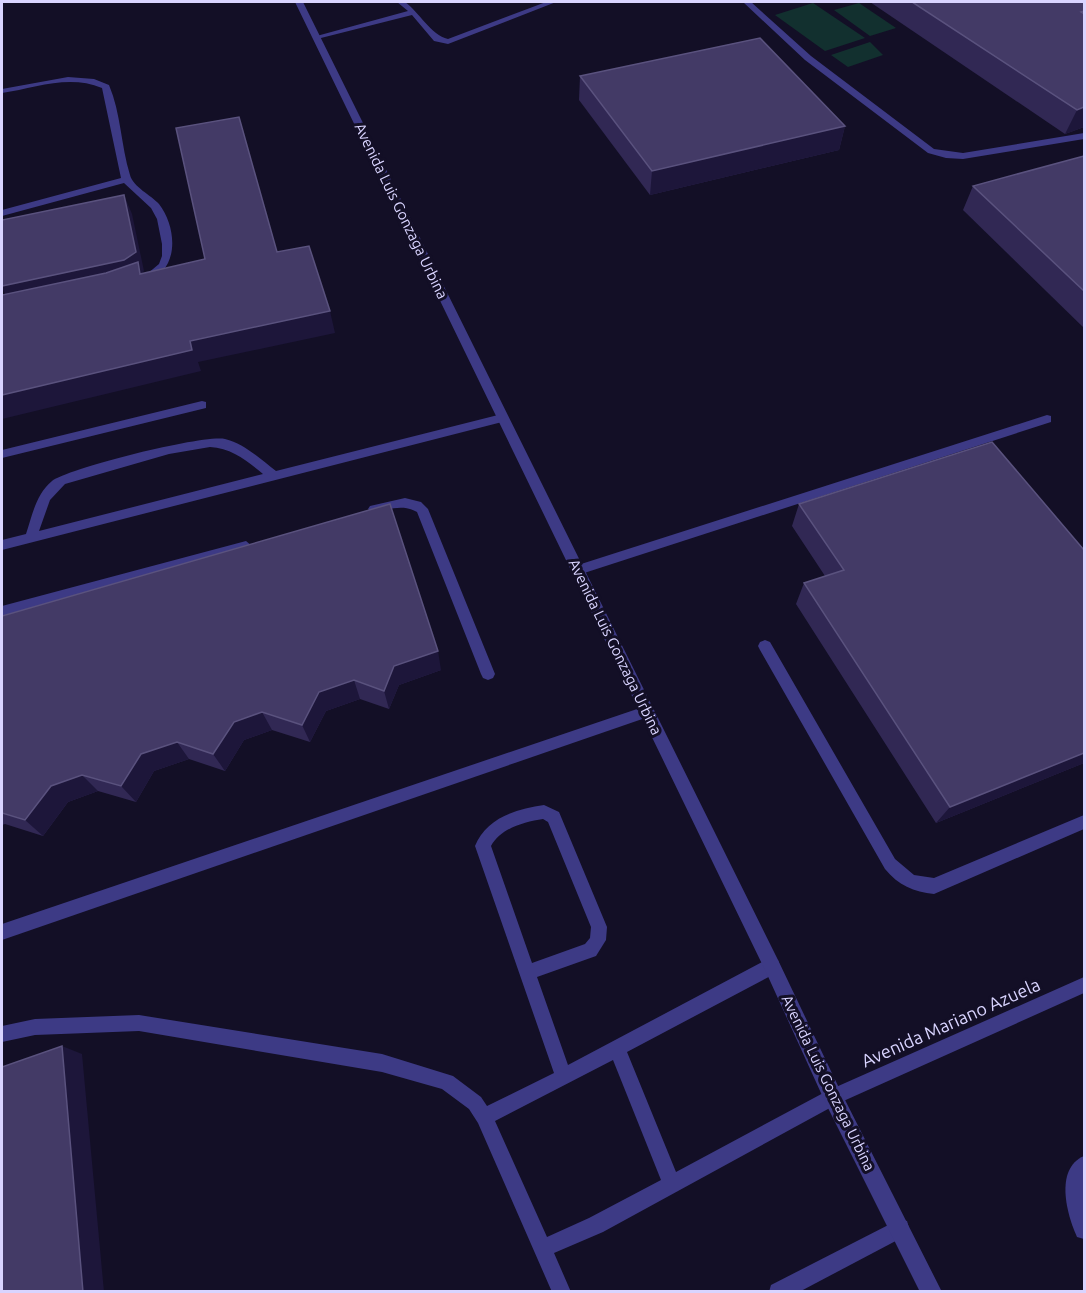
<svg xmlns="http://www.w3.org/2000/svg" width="1086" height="1293" font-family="Ubuntu,sans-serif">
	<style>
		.green { fill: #12302f }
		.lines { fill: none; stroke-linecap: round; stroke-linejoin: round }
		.service { fill: #3d3a85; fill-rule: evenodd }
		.minor { fill: #3d3a85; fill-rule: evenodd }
		.wall { fill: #312854 }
		.shaded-wall { fill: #1d163a }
		.building { fill: #433a66; stroke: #5a527e; stroke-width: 1.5 }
		.labels { text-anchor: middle; stroke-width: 6; stroke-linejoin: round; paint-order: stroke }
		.street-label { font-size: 15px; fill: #d9d4ff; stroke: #130f26 }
		.near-street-label { font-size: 18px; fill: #d9d4ff; stroke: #130f26 }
	</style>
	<rect width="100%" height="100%" fill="#130f26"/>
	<g class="green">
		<path d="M 813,3 L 865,38 L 825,51 L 775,15 Z"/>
		<path d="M 859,3 L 896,28 L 870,36 L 834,10 Z"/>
		<path d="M 870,42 L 883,55 L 848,67 L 831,55 Z"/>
	</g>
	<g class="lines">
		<g class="service">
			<path d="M 397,2 L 405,2 C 419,12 431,35 448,39 L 546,2 L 556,2 L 448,44 L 434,41 L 412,15 L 317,39 L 313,37 L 408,11 Z"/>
			<path d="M 743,2 L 751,2 L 811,56 L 934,149 L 963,153 L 1084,133 L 1084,139 L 963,159 L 946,158 L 928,153 L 805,60 Z"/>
			<path d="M 68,77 L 94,79 L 109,85 C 121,113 121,146 130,175 C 133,187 151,195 159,204 C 178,229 179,271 146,282 L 141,279 L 159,264 L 162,256 L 162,244 L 157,219 L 151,208 L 124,183 L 2,216 L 2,210 L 121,178 L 102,88 C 69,74 35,88 2,93 L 2,89 Z"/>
			<path d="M 202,401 L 206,402 L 206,408 L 2,458 L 2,450 Z"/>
			<path d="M 502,414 L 508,418 L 506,421 L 2,550 L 2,540 L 26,534 C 32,516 36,494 52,481 C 69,468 204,434 225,439 C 245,444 260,459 276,471 ZM 210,447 C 232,448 247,461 263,474 L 39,531 L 50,500 L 65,484 L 169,454 Z"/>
			<path d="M 1047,415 L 1051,416 L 1051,422 L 578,575 L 572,570 L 578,565 Z"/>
			<path d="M 405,498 L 421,502 L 428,509 L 495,674 L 493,678 L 488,680 L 483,678 L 481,674 L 417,512 C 403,504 388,509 374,514 L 368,509 L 370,506 Z"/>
			<path d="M 246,541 L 252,546 L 250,550 L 2,616 L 2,606 Z"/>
			<path d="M 765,640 L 770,642 L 895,859 L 914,875 L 934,878 L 1084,815 L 1084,829 L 934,894 C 914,892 898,885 885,869 L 760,650 L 758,646 L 760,642 Z"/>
			<path d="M 646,706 L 651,708 L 653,712 L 651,716 L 2,940 L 2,924 Z"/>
			<path d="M 544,805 L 559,812 L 607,927 L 606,940 L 596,956 L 537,977 L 568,1065 L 766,960 L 772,958 L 778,960 L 780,966 L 778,972 L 627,1052 L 676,1172 L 827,1091 L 1084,977 L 1084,993 L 839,1103 L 603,1232 L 554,1253 L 571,1292 L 552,1292 L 478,1123 L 469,1109 L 442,1089 L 382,1072 L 139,1031 L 35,1035 L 2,1042 L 2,1026 L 35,1019 L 139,1015 L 382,1054 L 453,1076 L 481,1097 L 487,1106 L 554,1073 L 475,846 C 486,818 516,809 544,805 ZM 543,819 L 548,822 L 591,927 L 590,938 L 585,944 L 532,963 L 491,846 C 501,828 524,822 543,819 ZM 613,1060 L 661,1180 L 589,1218 L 547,1237 L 495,1121 Z"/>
			<path d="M 1084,1156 L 1084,1239 L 1077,1237 C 1067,1215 1054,1169 1084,1156 Z"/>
			<path d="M 900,1219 L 907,1221 L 909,1228 L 907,1235 L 799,1292 L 769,1292 L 771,1285 Z"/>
		</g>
		<path class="minor" d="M 295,2 L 303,2 L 778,960 L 840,1090 L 942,1292 L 920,1292 L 826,1104 L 766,972 Z"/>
	</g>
	<g class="wall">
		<path d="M 870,2 L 1084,2 L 1084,127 L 1065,134 Z"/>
		<path d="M 580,76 L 845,126 L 839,150 L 650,195 L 579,100 Z"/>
		<path d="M 1084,156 L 1084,328 L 963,210 L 973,186 Z"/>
		<path d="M 799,504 L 1084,550 L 1084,763 L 936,823 L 796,604 L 804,583 L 825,576 L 792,526 Z"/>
		<path d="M 2,616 L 441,670 L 399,685 L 389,709 L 360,699 L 326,711 L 310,742 L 272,730 L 244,740 L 225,771 L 189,759 L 154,771 L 136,802 L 98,791 L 68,802 L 43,836 L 5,824 L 2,825 Z"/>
	</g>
	<g class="shaded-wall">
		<path d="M 1084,107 L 1084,127 L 1065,134 L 1077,110 Z"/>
		<path d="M 845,126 L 839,150 L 650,195 L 652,171 Z"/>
		<path d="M 124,195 L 132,214 L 144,271 L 142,273 L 147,283 L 11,305 L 2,288 L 2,286 Z"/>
		<path d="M 330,311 L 335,333 L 198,362 L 201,371 L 2,419 L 2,395 L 190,341 Z"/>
		<path d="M 438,651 L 441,670 L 399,685 L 389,709 L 384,691 L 394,666 Z"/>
		<path d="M 354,680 L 360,699 L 326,711 L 310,742 L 302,725 L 319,692 Z"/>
		<path d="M 262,712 L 272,730 L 244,740 L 225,771 L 213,754 L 234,722 Z"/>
		<path d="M 177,742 L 189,759 L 154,771 L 136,802 L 121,786 L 141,754 Z"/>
		<path d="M 1084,753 L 1084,763 L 936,823 L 950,807 Z"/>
		<path d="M 82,775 L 98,791 L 68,802 L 43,836 L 25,820 L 51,786 Z"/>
		<path d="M 62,1046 L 82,1054 L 104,1292 L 83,1292 Z"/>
	</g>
	<g class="building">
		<path d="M 912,2 L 1084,2 L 1084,11 L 1081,12 L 1084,14 L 1084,107 L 1077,110 Z"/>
		<path d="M 760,38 L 845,126 L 652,171 L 580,76 Z"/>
		<path d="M 239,117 L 277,252 L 309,246 L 330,311 L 190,341 L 192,350 L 2,395 L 2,295 L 106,273 L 138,262 L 140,274 L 205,259 L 176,128 Z"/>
		<path d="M 1084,156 L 1084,291 L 973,186 Z"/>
		<path d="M 124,195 L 136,252 L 124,260 L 2,286 L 2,220 Z"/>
		<path d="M 992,442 L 1084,550 L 1084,753 L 950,807 L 804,583 L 844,570 L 799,504 Z"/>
		<path d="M 390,504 L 438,651 L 394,666 L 384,691 L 354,680 L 319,692 L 302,725 L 262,712 L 234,722 L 213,754 L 177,742 L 141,754 L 121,786 L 82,775 L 51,786 L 25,820 L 2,813 L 2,616 Z"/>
		<path d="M 62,1046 L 83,1292 L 2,1292 L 2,1067 Z"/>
	</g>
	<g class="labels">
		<g class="street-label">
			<text transform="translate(401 211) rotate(64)" y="5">Avenida Luis Gonzaga Urbina</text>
			<text transform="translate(615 647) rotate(64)" y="5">Avenida Luis Gonzaga Urbina</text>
			<text transform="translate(828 1083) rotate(64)" y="5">Avenida Luis Gonzaga Urbina</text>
		</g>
		<g class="near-street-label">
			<text transform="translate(951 1023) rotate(-24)" y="6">Avenida Mariano Azuela</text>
		</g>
	</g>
	<rect width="1086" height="1293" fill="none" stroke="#d9d4ff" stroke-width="6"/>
</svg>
